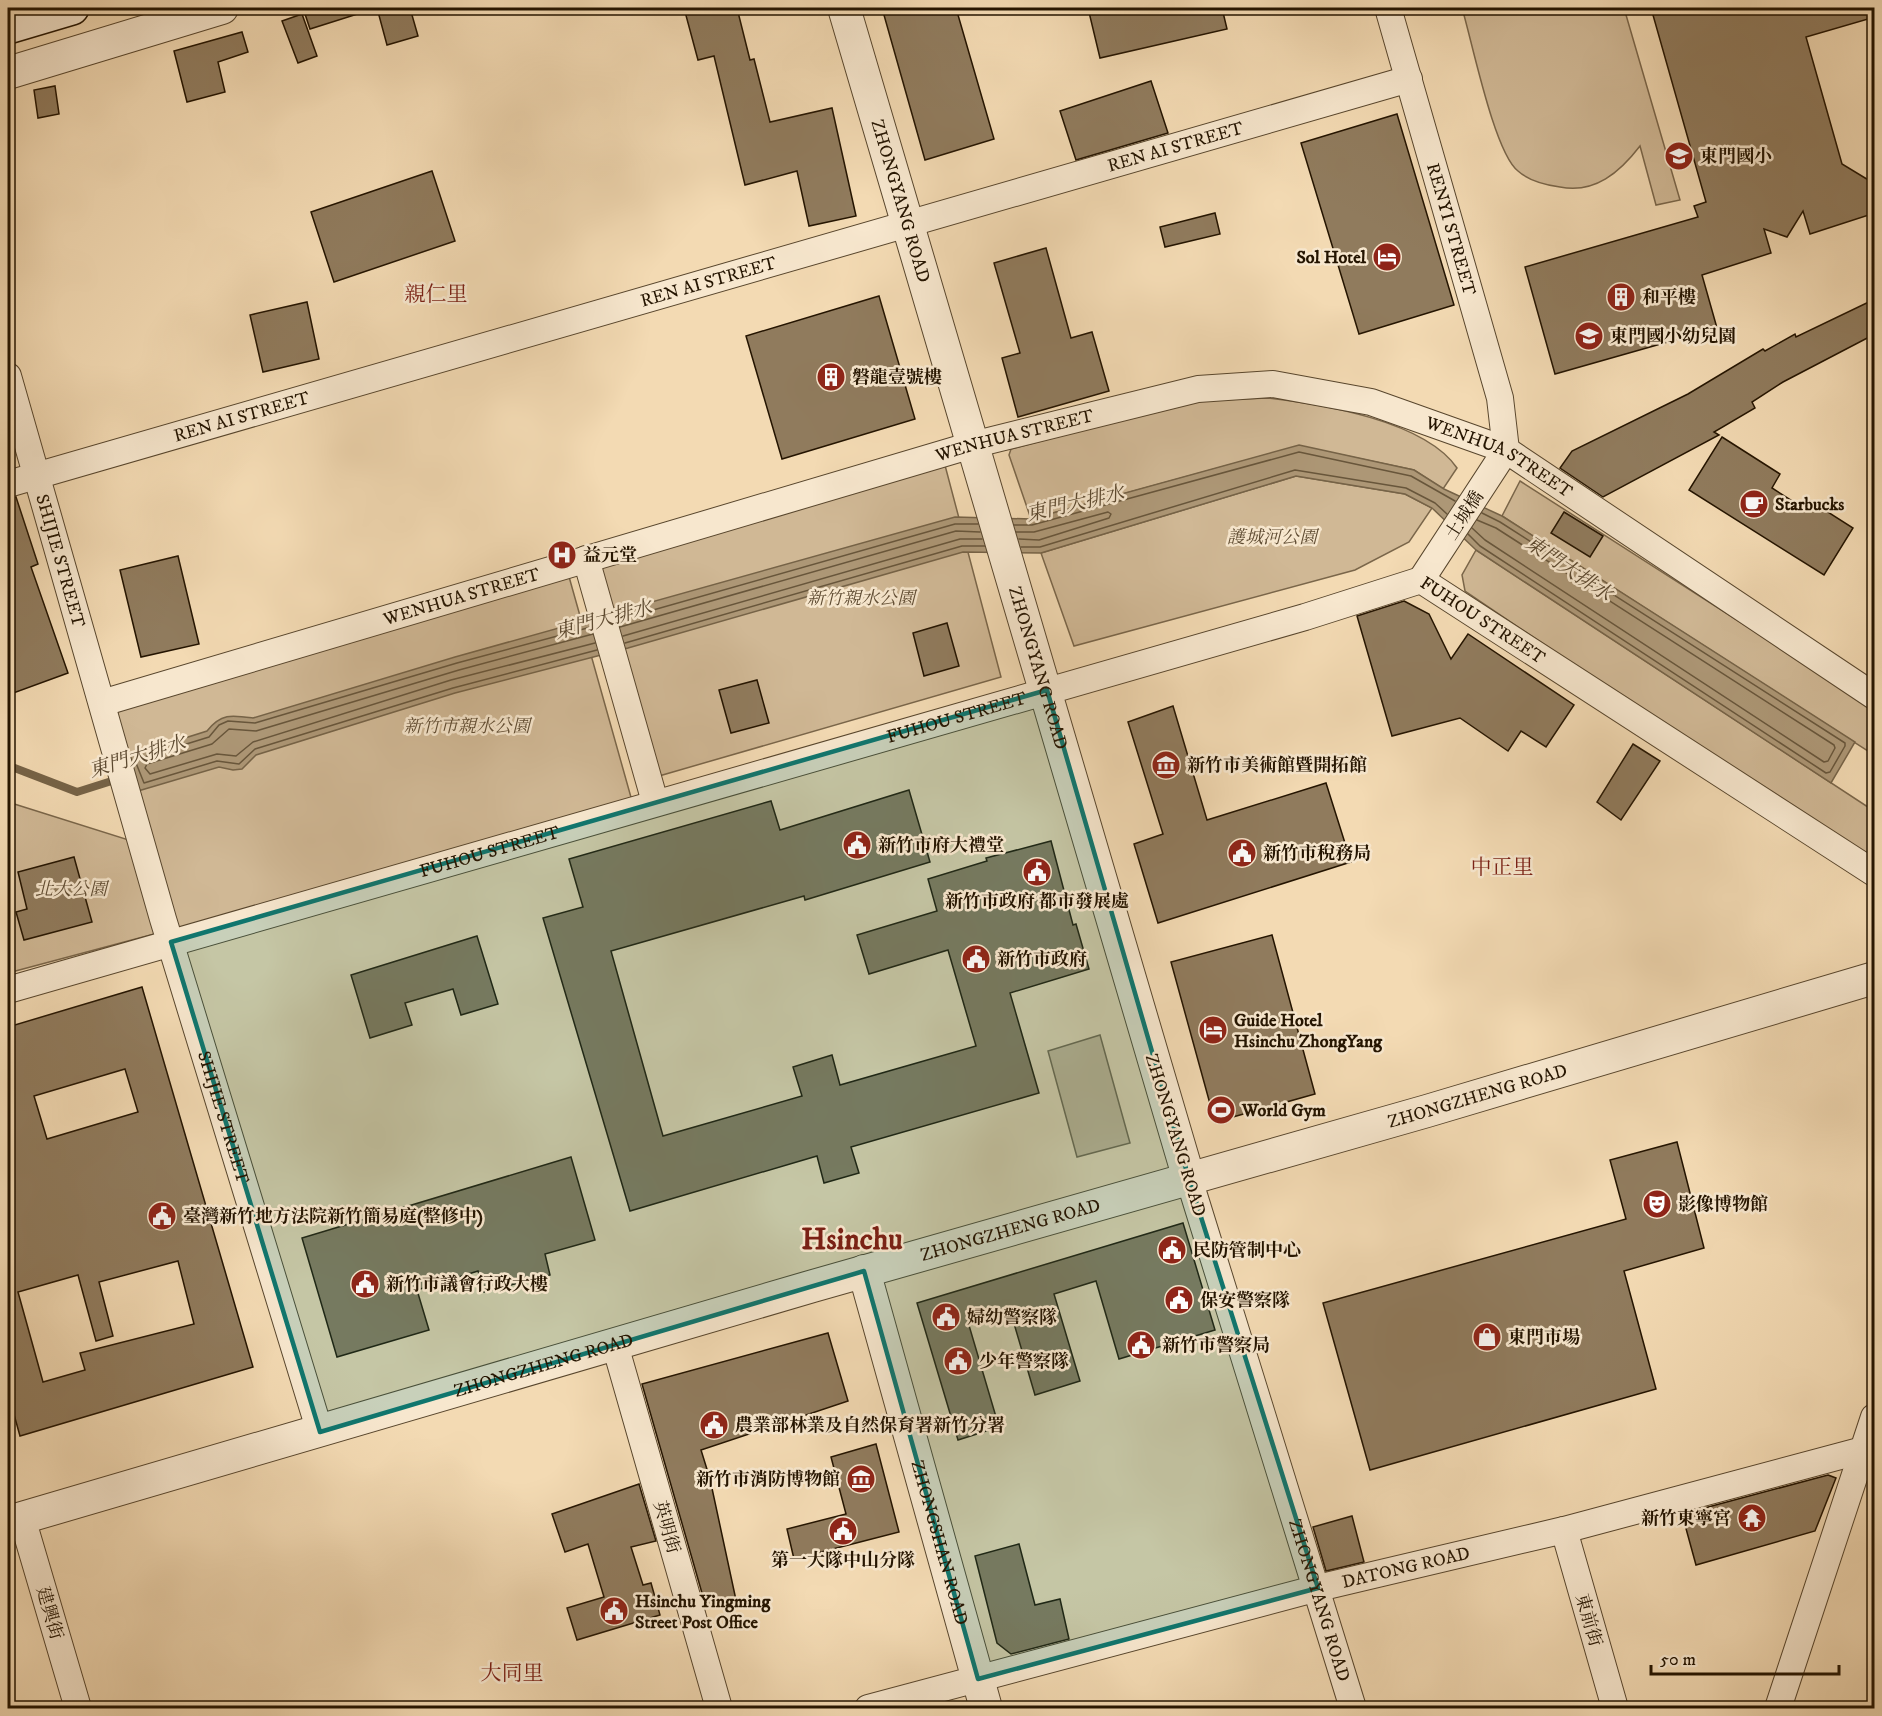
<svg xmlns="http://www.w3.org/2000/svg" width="1882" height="1716" font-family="'IM FELL DW Pica','Noto Serif TC',serif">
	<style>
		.green { fill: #d0b895; stroke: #7a664a; stroke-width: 1.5 }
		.water { fill: #ad9776; stroke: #766347; stroke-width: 1.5 }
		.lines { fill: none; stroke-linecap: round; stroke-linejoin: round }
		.shore { stroke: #68563b; stroke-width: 1.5 }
		.stream { stroke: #766347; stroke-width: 8 }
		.building { fill: #907b5d; stroke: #241400; stroke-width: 1.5; fill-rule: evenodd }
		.minor-casing { stroke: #58462d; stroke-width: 28 }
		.tertiary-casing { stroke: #58462d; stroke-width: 34 }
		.secondary-casing { stroke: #241400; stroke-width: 36 }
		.minor { stroke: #f7e7ce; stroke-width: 26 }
		.tertiary { stroke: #f7e7ce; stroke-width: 32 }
		.secondary { stroke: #f7e7ce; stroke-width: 33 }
		.marked { fill: #0f766e; fill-opacity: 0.2; stroke: #0f766e; stroke-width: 4.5; stroke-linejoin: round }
		.labels { text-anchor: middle; stroke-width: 5; stroke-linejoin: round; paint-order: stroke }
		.street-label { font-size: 18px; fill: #241400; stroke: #f7e7ce }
		.poi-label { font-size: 18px; font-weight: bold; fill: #241400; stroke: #f7e7ce; text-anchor: start }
		.park-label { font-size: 18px; font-style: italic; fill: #604d34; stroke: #f7e7ce }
		.water-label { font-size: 20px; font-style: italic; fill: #5b482f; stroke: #f7e7ce }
		.quarter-label { font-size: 21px; fill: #7a1f14; stroke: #f7e7ce }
		.town-label { font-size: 30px; font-weight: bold; fill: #7a1f14; stroke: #f7e7ce }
	</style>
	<rect width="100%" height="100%" fill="#f3dab3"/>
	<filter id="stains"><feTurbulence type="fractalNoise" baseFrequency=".00333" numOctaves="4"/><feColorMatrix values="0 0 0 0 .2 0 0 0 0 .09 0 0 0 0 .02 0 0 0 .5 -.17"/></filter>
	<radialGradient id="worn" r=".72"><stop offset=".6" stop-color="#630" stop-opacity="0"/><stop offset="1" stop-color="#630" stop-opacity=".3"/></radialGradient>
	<g class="green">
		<path d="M 1462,8 L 1624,8 L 1680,200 L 1656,205 L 1640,146 C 1620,172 1595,194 1560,187 C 1546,185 1529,181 1518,171 C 1494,152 1472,41 1462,8 Z"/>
		<path d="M 1268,398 C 1322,404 1425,421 1457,468 L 1443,489 L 1414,470 L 1299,446 L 1031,519 L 1009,455 L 1011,449 L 1190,401 Z"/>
		<path d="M 942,454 L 1001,677 L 659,776 L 590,558 Z"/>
		<path d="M 1296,476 L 1405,494 L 1432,508 L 1409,542 L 1355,570 L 1074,646 L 1041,553 Z"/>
		<path d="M 1520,481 L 1874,708 L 1874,755 L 1502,516 Z"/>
		<path d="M 1476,550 L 1874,811 L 1874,868 L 1465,591 L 1462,575 Z"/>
		<path d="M 566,566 L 634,808 L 171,942 L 102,703 Z"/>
		<path d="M 8,802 L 132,841 L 158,933 L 8,973 Z"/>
		<path d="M 1100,1035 L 1130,1143 L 1077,1157 L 1048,1051 Z"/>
	</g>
	<path class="water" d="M 1299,445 L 1414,470 L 1444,489 L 1502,516 L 1855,742 L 1831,783 L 1476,550 L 1432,508 L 1405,494 L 1296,476 L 1041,553 L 963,552 L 628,648 L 455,693 L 256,755 L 242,769 L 233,770 L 219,767 L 138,791 L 128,756 L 207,731 C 221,713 232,715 253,718 L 455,657 L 955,517 L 1031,519 Z"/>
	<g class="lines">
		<g class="shore">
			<path d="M 1014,525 L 1032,525 L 1299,452 L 1411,476 L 1455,501"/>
			<path d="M 1472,528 L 1485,540 L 1824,762 L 1828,761 L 1835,748 L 1834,745 L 1496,528 L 1477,520"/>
			<path d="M 1016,532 L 1034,532 L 1108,512 L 1111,514 L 1109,518 L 1039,540 L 1019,539"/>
			<path d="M 1468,534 L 1480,546 L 1826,773 L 1830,772 L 1845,746 L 1845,743 L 1500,522 L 1482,513"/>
			<path d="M 1021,547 L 1040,547 L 1295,470 L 1406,488 L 1435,503 L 1447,514"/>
			<path d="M 618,620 L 955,524 L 978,524"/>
			<path d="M 591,627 L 457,663 L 255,723 L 228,721 L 219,725 L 209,737 L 138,759 L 136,763 L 144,783 L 217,761 L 239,764 L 255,749 L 453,688 L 597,650"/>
			<path d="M 620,627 L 956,531 L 980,532"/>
			<path d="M 593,634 L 459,670 L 256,731 L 229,729 L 212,744 L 147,764 L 145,768 L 150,774 L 217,754 L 236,756 L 253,742 L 451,680 L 595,643"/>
			<path d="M 623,636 L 960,539 L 982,539"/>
			<path d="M 625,643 L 962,546 L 985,546"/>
		</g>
		<path class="stream" d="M 8,763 L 12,767 L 77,792 L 118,779"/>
	</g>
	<g class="building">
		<path d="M 303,8 L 364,8 L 364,12 L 310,29 Z"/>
		<path d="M 377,8 L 410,8 L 418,36 L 387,45 Z"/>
		<path d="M 684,8 L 737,8 L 750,60 L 754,59 L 770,122 L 832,108 L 856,216 L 809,226 L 797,171 L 745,185 L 714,56 L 698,60 Z"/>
		<path d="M 882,8 L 956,8 L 994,139 L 925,160 Z"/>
		<path d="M 1088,8 L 1222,8 L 1227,29 L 1100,58 Z"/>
		<path d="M 1651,8 L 1875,8 L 1875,17 L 1806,37 L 1842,164 L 1875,184 L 1875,213 L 1810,234 L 1803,211 L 1787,237 L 1764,229 L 1771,253 L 1702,275 L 1717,328 L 1555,374 L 1525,267 L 1698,217 L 1694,206 L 1706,202 Z"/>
		<path d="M 302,14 L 317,56 L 298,63 L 282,21 Z"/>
		<path d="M 242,32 L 248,52 L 218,62 L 225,92 L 187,102 L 174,51 Z"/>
		<path d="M 1151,81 L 1168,133 L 1076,160 L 1060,111 Z"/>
		<path d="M 55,86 L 59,114 L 38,118 L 34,90 Z"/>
		<path d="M 1397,114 L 1454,305 L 1359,334 L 1301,143 Z"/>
		<path d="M 432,171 L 455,241 L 334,282 L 311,212 Z"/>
		<path d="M 1215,213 L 1220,234 L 1165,247 L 1160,227 Z"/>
		<path d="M 1046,248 L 1071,338 L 1092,332 L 1109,391 L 1018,417 L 1002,358 L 1020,353 L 994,263 Z"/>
		<path d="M 879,296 L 915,419 L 782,459 L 746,336 Z"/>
		<path d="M 1875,299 L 1875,334 L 1783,382 L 1752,402 L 1755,408 L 1714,432 L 1719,435 L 1603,497 L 1560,468 L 1572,451 L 1688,394 L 1763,349 L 1765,351 L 1795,334 L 1796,337 Z"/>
		<path d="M 307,302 L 319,359 L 263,372 L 250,315 Z"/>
		<path d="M 1722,437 L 1780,474 L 1772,488 L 1803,508 L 1809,500 L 1853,528 L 1824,575 L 1689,490 Z"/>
		<path d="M 16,497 L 38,564 L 31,567 L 68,673 L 8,695 L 8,499 Z"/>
		<path d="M 1564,512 L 1603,536 L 1590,557 L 1551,533 Z"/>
		<path d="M 178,556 L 199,644 L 141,657 L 120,570 Z"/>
		<path d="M 1404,601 L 1429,614 L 1451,659 L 1468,634 L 1574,705 L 1546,747 L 1521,731 L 1508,751 L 1460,718 L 1392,736 L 1357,616 Z"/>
		<path d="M 947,623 L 959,666 L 924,676 L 913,633 Z"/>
		<path d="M 757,680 L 769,723 L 731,733 L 719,690 Z"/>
		<path d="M 1173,706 L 1207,820 L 1326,783 L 1351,862 L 1158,923 L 1134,844 L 1163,834 L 1128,722 Z"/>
		<path d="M 1633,744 L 1660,761 L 1621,820 L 1597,802 Z"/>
		<path d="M 909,790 L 930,862 L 805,900 L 804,896 L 611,951 L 663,1136 L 802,1096 L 793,1067 L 832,1055 L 840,1085 L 976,1046 L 948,950 L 869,974 L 857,935 L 937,911 L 928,879 L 987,861 L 986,858 L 1051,841 L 1073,925 L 1076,924 L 1089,969 L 1010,993 L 1039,1093 L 851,1147 L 859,1173 L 824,1183 L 817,1156 L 630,1211 L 543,918 L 583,907 L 569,859 L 771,801 L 780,830 Z"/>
		<path d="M 74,857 L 92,922 L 24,940 L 16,912 L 27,909 L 18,872 Z"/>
		<path d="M 1272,935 L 1315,1094 L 1215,1122 L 1171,962 Z"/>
		<path d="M 477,936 L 498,1004 L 461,1015 L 453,989 L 405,1003 L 412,1025 L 370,1038 L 351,975 Z"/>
		<path d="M 142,987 L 253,1367 L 20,1436 L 8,1393 L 8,1027 ZM 125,1069 L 138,1112 L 47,1139 L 34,1096 ZM 178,1261 L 194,1324 L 80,1353 L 85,1370 L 43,1382 L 18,1292 L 78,1275 L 96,1341 L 113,1336 L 99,1282 Z"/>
		<path d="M 1677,1142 L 1704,1248 L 1624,1271 L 1656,1389 L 1370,1470 L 1323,1303 L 1626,1219 L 1610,1160 Z"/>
		<path d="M 571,1157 L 595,1240 L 545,1254 L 550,1275 L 484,1292 L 478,1271 L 417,1290 L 429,1330 L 337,1357 L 302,1238 Z"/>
		<path d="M 1183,1223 L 1215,1330 L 1119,1359 L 1096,1281 L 1054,1294 L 1080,1381 L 1035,1395 L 1010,1310 L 968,1322 L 999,1427 L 958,1440 L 917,1303 Z"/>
		<path d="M 828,1333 L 848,1401 L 701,1450 L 710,1479 L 736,1600 L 706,1607 L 642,1384 Z"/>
		<path d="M 876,1444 L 899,1532 L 794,1559 L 787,1529 L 846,1514 L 831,1457 Z"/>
		<path d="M 1828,1475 L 1836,1478 L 1815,1531 L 1696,1565 L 1682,1514 Z"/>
		<path d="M 639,1484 L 656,1541 L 631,1547 L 643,1585 L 651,1583 L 660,1615 L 577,1640 L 567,1608 L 604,1597 L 588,1544 L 565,1552 L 552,1514 Z"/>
		<path d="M 1352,1516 L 1364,1562 L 1326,1571 L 1313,1527 Z"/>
		<path d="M 1019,1544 L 1035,1605 L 1060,1599 L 1069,1639 L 1011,1654 L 997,1643 L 975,1556 Z"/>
	</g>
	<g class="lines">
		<g class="minor-casing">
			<g id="minor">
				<path id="s1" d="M 1388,8 L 1500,398 L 1506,450 L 1421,580"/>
				<path id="s2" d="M 8,376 L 163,919 L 320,1432"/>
				<path id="s3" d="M 8,484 L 1409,79"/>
				<path d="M 586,559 L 655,802"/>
				<path id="s4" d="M 102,703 L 972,445 L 1198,389 L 1273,384 L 1371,402 L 1506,450 L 1874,696"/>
				<path id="s5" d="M 8,990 L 1305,617 L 1421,580 L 1874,873"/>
				<path id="s6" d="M 1189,1179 L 1353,1708"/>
				<path d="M 615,1345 L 719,1708"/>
				<path d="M 22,1518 L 78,1708"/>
				<path d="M 1564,1530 L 1615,1708"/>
				<path id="s7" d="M 868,1708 L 1318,1588 L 1564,1530 L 1874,1447"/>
				<path d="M 1778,1708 L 1874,1417"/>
			</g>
		</g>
		<g class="tertiary-casing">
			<g id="tertiary">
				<path id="s8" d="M 844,8 L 1189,1179"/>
				<path d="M 8,73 L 222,8"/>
				<path id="s9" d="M 864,1271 L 986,1708"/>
				<path id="s10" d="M 8,1522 L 813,1286 L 1427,1111 L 1874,978"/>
			</g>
		</g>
		<g class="secondary-casing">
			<path id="secondary" d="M 8,27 L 72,8"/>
		</g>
		<use href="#minor" class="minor"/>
		<use href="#tertiary" class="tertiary"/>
		<use href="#secondary" class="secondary"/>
	</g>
	<path class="marked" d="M 1047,690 L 1189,1179 L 1318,1588 L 978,1679 L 864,1271 L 320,1432 L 171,942 Z"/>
	<defs>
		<g id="school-disc" transform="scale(1.5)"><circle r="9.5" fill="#8f2418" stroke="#f7e7ce"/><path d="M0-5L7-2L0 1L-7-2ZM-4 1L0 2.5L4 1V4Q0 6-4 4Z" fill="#fff"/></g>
		<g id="hotel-disc" transform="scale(1.5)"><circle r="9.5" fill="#8f2418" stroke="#f7e7ce"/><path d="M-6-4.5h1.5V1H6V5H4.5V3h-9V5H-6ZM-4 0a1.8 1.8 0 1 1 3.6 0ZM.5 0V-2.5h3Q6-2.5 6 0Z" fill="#fff"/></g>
		<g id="building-disc" transform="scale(1.5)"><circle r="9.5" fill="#8f2418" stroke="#f7e7ce"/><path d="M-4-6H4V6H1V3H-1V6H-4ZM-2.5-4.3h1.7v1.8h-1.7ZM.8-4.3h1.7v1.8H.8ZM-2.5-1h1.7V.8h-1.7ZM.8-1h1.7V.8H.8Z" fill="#fff"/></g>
		<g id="cafe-disc" transform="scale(1.5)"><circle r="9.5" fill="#8f2418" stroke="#f7e7ce"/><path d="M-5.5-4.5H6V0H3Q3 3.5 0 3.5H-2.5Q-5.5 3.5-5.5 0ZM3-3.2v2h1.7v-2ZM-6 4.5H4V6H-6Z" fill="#fff"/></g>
		<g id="hospital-disc" transform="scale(1.5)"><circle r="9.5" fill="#8f2418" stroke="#f7e7ce"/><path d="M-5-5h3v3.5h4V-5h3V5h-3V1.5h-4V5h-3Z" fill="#fff"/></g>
		<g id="museum-disc" transform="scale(1.5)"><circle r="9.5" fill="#8f2418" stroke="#f7e7ce"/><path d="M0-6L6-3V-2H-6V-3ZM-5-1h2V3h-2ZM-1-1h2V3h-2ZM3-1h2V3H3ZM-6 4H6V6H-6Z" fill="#fff"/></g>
		<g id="civic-disc" transform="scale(1.5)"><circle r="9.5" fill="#8f2418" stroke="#f7e7ce"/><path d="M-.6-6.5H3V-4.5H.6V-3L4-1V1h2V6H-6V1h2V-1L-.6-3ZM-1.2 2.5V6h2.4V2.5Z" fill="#fff"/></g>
		<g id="stadium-disc" transform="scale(1.5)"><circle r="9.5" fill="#8f2418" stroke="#f7e7ce"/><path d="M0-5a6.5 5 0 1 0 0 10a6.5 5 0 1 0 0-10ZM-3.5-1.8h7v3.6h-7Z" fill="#fff"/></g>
		<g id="theatre-disc" transform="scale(1.5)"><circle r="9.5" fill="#8f2418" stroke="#f7e7ce"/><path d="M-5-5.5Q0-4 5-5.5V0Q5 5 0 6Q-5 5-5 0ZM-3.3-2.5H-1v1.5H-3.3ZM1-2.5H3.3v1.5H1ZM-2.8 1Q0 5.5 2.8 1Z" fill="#fff"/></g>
		<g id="shop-disc" transform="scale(1.5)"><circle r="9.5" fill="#8f2418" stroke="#f7e7ce"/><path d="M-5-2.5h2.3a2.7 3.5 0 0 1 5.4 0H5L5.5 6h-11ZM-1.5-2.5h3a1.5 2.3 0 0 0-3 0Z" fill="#fff"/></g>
		<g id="temple-disc" transform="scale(1.5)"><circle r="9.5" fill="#8f2418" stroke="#f7e7ce"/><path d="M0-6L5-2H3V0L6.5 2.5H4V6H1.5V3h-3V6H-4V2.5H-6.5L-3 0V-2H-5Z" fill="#fff"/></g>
	</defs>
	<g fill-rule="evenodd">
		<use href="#school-disc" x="1679" y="156"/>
		<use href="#hotel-disc" x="1387" y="257"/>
		<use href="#building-disc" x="1621" y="297"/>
		<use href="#school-disc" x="1589" y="336"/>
		<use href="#building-disc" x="831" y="377"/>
		<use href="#cafe-disc" x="1754" y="504"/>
		<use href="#hospital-disc" x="562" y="555"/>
		<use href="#museum-disc" x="1166" y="765"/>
		<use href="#civic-disc" x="857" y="845"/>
		<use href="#civic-disc" x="1242" y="853"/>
		<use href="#civic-disc" x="1037" y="872"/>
		<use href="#civic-disc" x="976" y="959"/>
		<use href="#hotel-disc" x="1213" y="1030"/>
		<use href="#stadium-disc" x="1221" y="1110"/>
		<use href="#theatre-disc" x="1657" y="1204"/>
		<use href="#civic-disc" x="162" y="1216"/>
		<use href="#civic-disc" x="1172" y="1250"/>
		<use href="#civic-disc" x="365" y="1284"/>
		<use href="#civic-disc" x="1179" y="1300"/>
		<use href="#civic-disc" x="946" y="1317"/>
		<use href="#shop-disc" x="1487" y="1337"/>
		<use href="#civic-disc" x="1141" y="1345"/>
		<use href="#civic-disc" x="958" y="1361"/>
		<use href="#civic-disc" x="714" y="1425"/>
		<use href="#museum-disc" x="861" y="1479"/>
		<use href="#temple-disc" x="1752" y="1518"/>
		<use href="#civic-disc" x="843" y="1531"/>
		<use href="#civic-disc" x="614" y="1611"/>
	</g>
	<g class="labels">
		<g class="street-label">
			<text dy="6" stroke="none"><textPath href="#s3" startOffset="1215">REN AI STREET</textPath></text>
			<text dy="6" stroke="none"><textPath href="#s8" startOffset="201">ZHONGYANG ROAD</textPath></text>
			<text dy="6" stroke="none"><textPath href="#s1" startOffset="230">RENYI STREET</textPath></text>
			<text dy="6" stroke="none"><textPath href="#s3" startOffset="729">REN AI STREET</textPath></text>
			<text dy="6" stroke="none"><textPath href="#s3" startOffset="243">REN AI STREET</textPath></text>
			<text dy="6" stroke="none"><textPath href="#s4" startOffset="951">WENHUA STREET</textPath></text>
			<text dy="6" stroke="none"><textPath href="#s4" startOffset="1455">WENHUA STREET</textPath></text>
			<text transform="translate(1464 515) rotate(-57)" y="6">土城橋</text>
			<text dy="6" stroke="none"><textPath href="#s2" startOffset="192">SHIJIE STREET</textPath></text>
			<text dy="6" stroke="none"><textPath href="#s4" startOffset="375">WENHUA STREET</textPath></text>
			<text dy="6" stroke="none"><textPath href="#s5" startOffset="1545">FUHOU STREET</textPath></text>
			<text dy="6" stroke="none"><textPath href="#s8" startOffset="688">ZHONGYANG ROAD</textPath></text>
			<text dy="6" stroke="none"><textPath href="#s5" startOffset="987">FUHOU STREET</textPath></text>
			<text dy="6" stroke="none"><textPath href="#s5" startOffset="501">FUHOU STREET</textPath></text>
			<text dy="6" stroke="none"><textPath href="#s10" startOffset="1530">ZHONGZHENG ROAD</textPath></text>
			<text dy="6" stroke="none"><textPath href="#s2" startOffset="772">SHIJIE STREET</textPath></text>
			<text transform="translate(1176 1135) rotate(73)" y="6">ZHONGYANG ROAD</text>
			<text dy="6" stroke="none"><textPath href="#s10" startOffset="1044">ZHONGZHENG ROAD</textPath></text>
			<text dy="6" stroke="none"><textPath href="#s10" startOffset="558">ZHONGZHENG ROAD</textPath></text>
			<text transform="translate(667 1527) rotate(74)" y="6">英明街</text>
			<text dy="6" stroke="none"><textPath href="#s9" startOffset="282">ZHONGSHAN ROAD</textPath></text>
			<text dy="6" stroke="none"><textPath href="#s7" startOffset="556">DATONG ROAD</textPath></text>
			<text dy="6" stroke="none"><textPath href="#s6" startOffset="441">ZHONGYANG ROAD</textPath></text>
			<text transform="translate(50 1613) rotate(74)" y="6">建興街</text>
			<text transform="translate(1589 1620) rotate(74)" y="6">東前街</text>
		</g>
		<g class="poi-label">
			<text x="1700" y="162">東門國小</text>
			<text x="1366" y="263" text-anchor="end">Sol Hotel</text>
			<text x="1642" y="303">和平樓</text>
			<text x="1610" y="342">東門國小幼兒園</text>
			<text x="852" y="383">磐龍壹號樓</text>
			<text x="1775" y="510">Starbucks</text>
			<text x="583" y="561">益元堂</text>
			<text x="1187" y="771">新竹市美術館暨開拓館</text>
			<text x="878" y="851">新竹市府大禮堂</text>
			<text x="1263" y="859">新竹市稅務局</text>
			<text x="1037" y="907" text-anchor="middle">新竹市政府 都市發展處</text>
			<text x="997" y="965">新竹市政府</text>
			<text x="1234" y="1026">Guide Hotel<tspan x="1234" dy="21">Hsinchu ZhongYang</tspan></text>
			<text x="1242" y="1116">World Gym</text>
			<text x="1678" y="1210">影像博物館</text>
			<text x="183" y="1222">臺灣新竹地方法院新竹簡易庭(整修中)</text>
			<text x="1193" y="1256">民防管制中心</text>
			<text x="386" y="1290">新竹市議會行政大樓</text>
			<text x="1200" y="1306">保安警察隊</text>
			<text x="967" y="1323">婦幼警察隊</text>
			<text x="1508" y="1343">東門市場</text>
			<text x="1162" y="1351">新竹市警察局</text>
			<text x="979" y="1367">少年警察隊</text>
			<text x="735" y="1431">農業部林業及自然保育署新竹分署</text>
			<text x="840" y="1485" text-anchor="end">新竹市消防博物館</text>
			<text x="1731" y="1524" text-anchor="end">新竹東寧宮</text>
			<text x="843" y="1566" text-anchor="middle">第一大隊中山分隊</text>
			<text x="635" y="1607">Hsinchu Yingming<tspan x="635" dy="21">Street Post Office</tspan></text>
		</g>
		<g class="park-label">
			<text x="1272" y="543">護城河公園</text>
			<text x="861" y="604">新竹親水公園</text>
			<text x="467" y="732">新竹市親水公園</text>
			<text x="71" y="895">北大公園</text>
		</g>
		<g class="water-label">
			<text transform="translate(1075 503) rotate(-13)" y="7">東門大排水</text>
			<text transform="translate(1569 568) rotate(34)" y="7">東門大排水</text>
			<text transform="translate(603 619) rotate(-15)" y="7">東門大排水</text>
			<text transform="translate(137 756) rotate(-17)" y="7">東門大排水</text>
		</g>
		<g class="quarter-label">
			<text x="436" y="301">親仁里</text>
			<text x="1502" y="874">中正里</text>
			<text x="512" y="1680">大同里</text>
		</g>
		<g class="town-label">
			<text x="852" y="1249">Hsinchu</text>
		</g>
	</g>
	<rect width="1882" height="1716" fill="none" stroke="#f3dab3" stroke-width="30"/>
	<rect x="9" y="9" width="1864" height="1698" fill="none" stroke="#241400" stroke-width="3"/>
	<rect x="15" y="15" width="1852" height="1686" fill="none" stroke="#241400" stroke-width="1.5"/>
	<path d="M1651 1665v9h188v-9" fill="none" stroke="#241400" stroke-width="3"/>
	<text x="1660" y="1665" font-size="18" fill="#241400" stroke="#f7e7ce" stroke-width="4.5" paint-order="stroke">50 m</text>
	<rect width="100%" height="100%" filter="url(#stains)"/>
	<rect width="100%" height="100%" fill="url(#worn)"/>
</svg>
